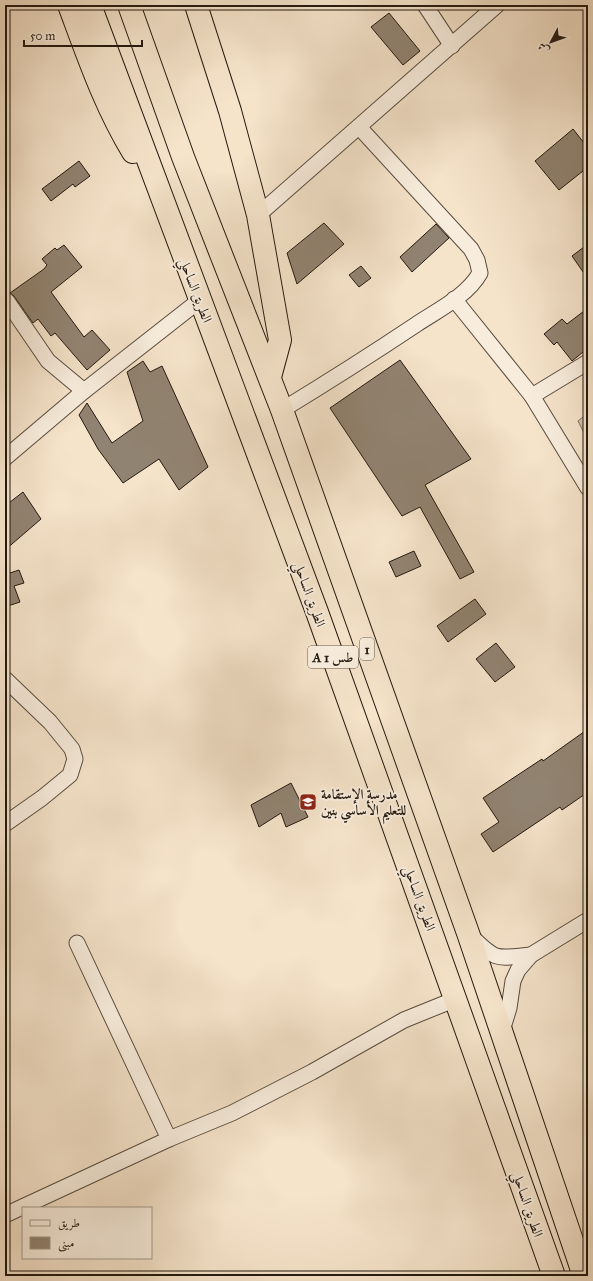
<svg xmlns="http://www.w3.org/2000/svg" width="593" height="1281" font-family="'IM FELL Great Primer',Amiri,serif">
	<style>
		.green { fill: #d1c1ab; stroke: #7a6e5e }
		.building { fill: #918371; stroke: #241a11 }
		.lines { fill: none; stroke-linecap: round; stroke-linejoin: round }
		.minor-casing { stroke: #584c3f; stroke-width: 17 }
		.trunk-casing { stroke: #241a11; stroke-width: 24 }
		.minor { stroke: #f8eddd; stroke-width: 15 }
		.trunk { stroke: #f5e3ca; stroke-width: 22 }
		.labels { text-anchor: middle; stroke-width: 4; stroke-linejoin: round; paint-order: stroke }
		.shield { fill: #f8eddd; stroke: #64594e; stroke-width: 1 }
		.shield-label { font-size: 13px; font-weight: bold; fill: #241a11 }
		.street-label { font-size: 14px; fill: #241a11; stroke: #f8eddd }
		.poi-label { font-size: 14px; font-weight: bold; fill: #241a11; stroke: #f8eddd; text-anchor: start }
	</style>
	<rect width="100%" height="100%" fill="#f5e3ca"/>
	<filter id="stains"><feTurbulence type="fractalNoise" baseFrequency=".005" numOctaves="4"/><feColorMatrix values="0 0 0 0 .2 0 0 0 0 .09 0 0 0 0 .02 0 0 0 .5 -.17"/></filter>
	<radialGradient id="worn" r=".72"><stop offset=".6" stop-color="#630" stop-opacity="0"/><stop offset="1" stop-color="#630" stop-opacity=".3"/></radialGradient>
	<path class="green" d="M 588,413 L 588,441 L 578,421 Z"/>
	<g class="building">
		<path d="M 389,13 L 420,51 L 403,65 L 371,27 Z"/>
		<path d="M 573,129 L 588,148 L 588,167 L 559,190 L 535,161 Z"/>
		<path d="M 79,161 L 90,176 L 75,187 L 73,184 L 51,201 L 42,189 Z"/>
		<path d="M 324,223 L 344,244 L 297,284 L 287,253 Z"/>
		<path d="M 436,224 L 449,238 L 412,272 L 400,257 Z"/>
		<path d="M 588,244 L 588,279 L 572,256 Z"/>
		<path d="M 64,245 L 82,267 L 51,292 L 84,337 L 92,330 L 110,350 L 87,370 L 55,333 L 51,336 L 38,319 L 33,323 L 14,296 L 10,293 L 44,269 L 47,265 L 42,259 L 55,248 L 57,250 Z"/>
		<path d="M 361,266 L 371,278 L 359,287 L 349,275 Z"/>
		<path d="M 588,308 L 588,348 L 572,361 L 557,342 L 554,345 L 544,334 L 562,319 L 567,324 Z"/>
		<path d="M 400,360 L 471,459 L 425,485 L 474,572 L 460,579 L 420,507 L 402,516 L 330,408 Z"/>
		<path d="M 143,361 L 150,372 L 162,366 L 208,467 L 179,490 L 159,459 L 123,483 L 98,449 L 79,415 L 87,403 L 112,443 L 143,421 L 127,372 Z"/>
		<path d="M 23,492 L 41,519 L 5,550 L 5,506 Z"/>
		<path d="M 414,551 L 421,566 L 396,577 L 389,562 Z"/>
		<path d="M 7,564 L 10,573 L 19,570 L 24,583 L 14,586 L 20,602 L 5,607 L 5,565 Z"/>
		<path d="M 475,599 L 486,614 L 448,642 L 437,626 Z"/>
		<path d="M 496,643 L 515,667 L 495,682 L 476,659 Z"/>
		<path d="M 588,729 L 588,792 L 562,810 L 560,807 L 493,852 L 481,834 L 499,822 L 483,798 L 542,759 L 543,761 Z"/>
		<path d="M 291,783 L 308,817 L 286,827 L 281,813 L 259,827 L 251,805 Z"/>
	</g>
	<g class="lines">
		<g class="minor-casing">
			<g id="minor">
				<path d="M 425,5 L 452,46"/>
				<path d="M 258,215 L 497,5"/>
				<path d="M 454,299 L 532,396 L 588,488"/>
				<path d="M 7,301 L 48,361 L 84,391"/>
				<path d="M 532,396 L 588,362"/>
				<path d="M 282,410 C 328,382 372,354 417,324 C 438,310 467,296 480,273 L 477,260 L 471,249 L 359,127"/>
				<path d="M 5,458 L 84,391 L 200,300"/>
				<path d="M 5,679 L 50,722 L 72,749 L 75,759 L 70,775 L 42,798 L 5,824"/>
				<path d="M 472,937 C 497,962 497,958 531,955"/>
				<path d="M 77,943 L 169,1139"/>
				<path d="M 501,1034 L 509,1008 L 513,981 L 518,970 L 531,955 L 588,920"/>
				<path d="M 5,1215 L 169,1139 L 232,1113 L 312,1072 L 404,1020 L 456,999"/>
			</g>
		</g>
		<g class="trunk-casing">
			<g id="trunk">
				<path d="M 69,5 C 88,56 105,106 133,152"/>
				<path d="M 90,5 L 317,612 L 554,1276"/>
				<path d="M 129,5 L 183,157 L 282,410 L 468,933 L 584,1276"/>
				<path d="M 196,5 L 230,111 L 258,215 L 280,340 L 270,377"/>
			</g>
		</g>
		<use href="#minor" class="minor"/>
		<use href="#trunk" class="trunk"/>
	</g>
	<defs>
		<g id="school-square" transform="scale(0.9)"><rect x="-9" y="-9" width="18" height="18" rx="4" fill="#8f2418" stroke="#f8eddd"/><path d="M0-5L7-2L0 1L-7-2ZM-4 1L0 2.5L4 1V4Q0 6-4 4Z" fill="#fff"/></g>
	</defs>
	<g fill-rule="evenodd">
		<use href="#school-square" x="308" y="802"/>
	</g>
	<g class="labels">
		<g class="shield">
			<rect x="360" y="638" width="14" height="22" rx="3"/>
			<rect x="308" y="646" width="50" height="22" rx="3"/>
		</g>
		<g class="shield-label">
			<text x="367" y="654">1</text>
			<text x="333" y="662">A 1 طس</text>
		</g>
		<g class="street-label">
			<text transform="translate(196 290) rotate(69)" y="5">الطريق الساحلي</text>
			<text transform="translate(310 594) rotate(70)" y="5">الطريق الساحلي</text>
			<text transform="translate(420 898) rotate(70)" y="5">الطريق الساحلي</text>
			<text transform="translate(528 1204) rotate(71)" y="5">الطريق الساحلي</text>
		</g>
		<g class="poi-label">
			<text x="321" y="799">مدرسة اﻹستقامة<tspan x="321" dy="16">للتعليم اﻷساسي بنين</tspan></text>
		</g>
	</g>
	<rect width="593" height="1281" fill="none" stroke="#f5e3ca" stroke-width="20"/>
	<rect x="6" y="6" width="581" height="1269" fill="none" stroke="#241a11" stroke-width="2"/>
	<rect x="10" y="10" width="573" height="1261" fill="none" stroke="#241a11"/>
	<rect x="22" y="1207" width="130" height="52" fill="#f8eddd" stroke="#a3998b"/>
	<rect x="30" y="1220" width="20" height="6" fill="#f8eddd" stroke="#a3998b"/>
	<text x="58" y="1227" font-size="12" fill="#241a11">طريق</text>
	<rect x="30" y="1237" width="20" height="12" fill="#918371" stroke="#a3998b"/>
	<text x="58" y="1247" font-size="12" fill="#241a11">مبنى</text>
	<g transform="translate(551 42) rotate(229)" stroke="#f8eddd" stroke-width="3" paint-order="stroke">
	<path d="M0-3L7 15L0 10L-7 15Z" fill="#241a11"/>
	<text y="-6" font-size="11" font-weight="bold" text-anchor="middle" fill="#241a11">ش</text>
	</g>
	<path d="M24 40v6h118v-6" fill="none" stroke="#241a11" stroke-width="2"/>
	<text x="30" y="40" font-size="12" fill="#241a11" stroke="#f8eddd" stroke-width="3" paint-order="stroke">50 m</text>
	<rect width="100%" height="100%" filter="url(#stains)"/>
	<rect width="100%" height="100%" fill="url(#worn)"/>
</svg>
